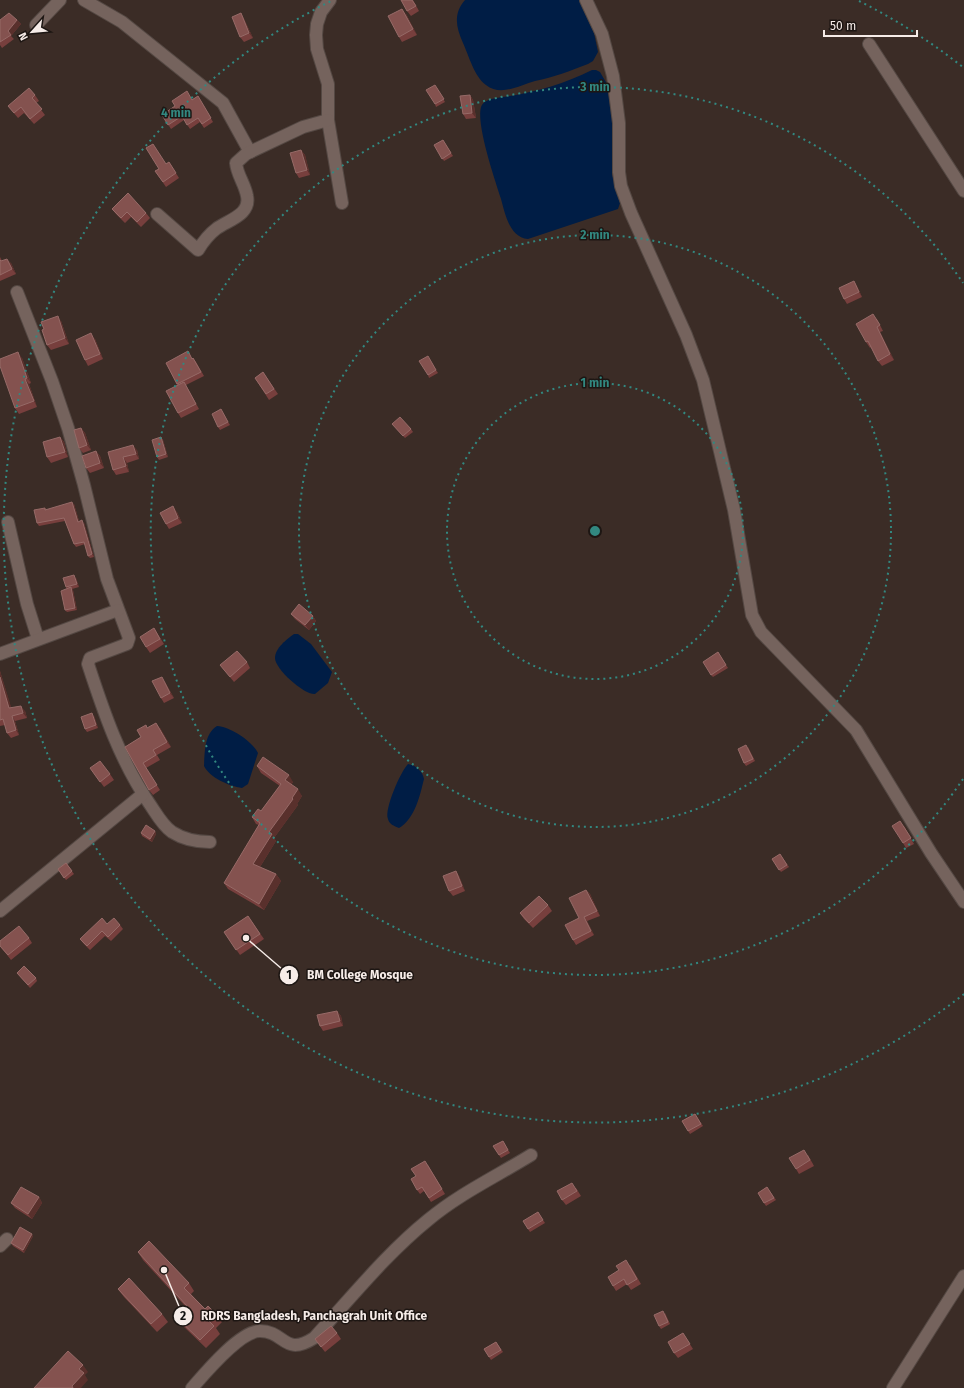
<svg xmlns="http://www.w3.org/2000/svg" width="964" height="1388" font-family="'Fira Sans',sans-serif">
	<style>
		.water { fill: #001d45 }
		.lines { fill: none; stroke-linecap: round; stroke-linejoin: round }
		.minor-casing { stroke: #544843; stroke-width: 14 }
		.tertiary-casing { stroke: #544843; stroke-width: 14 }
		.minor { stroke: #75635d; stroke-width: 12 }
		.tertiary { stroke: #75635d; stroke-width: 12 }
		.wall { fill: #773f3d }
		.shaded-wall { fill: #59302c }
		.building { fill: #84524f; stroke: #966a67 }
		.ring { fill: none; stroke: #328880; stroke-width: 2; stroke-dasharray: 2 4 }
		.centre { fill: #328880; stroke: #1d1613; stroke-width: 2 }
		.ring-label { font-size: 12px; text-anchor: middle; font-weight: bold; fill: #328880; stroke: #1d1613; stroke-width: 3; stroke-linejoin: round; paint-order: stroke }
		.leader { fill: none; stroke: #f6ece8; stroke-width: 1.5 }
		.callout-dot { fill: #f6ece8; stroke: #1d1613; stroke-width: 1.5 }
		.mark-label { font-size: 12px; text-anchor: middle; font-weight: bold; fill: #111 }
		.callout-label { font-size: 12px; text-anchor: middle; font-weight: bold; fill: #f6ece8; stroke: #1d1613; stroke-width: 3; stroke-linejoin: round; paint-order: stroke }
	</style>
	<rect width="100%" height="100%" fill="#3b2c26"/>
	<g class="water">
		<path d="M 465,0 L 579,0 L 594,33 L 598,52 L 593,61 L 588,64 C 570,71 554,77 535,81 C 520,85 501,97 486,85 C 474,76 469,56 463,43 C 456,27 453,14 465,0 Z"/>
		<path d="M 592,70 L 596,70 L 600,72 L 607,84 L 613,126 L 612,174 L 620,203 L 618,209 L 528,239 C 510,238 505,214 501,199 C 495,180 476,125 481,107 C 483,101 490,99 496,98 C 529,94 562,85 592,70 Z"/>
		<path d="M 294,634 L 298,634 L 311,644 L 332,672 L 328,683 L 315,694 C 304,695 275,669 275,658 C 275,648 287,639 294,634 Z"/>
		<path d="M 217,726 C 231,727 252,741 258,753 L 248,784 L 242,788 C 229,786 210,778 204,766 C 205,752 204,734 217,726 Z"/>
		<path d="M 408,764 C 416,765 423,772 424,779 C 420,795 415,819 399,828 C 394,826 389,824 388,819 C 384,809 401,771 408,764 Z"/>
	</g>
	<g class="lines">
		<g class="minor-casing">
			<g id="minor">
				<path d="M 84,0 L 122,22 L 223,103 L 250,152"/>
				<path d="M 330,0 L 321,12 L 317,24 L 316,35 L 317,49 L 328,84 L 328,120 L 342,203"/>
				<path d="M 586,0 L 602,34 L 613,76 L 619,123 L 619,172 L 621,186 L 631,213 L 686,335 L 703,380 L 734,510 L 752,615 L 761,632 L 856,730 L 931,853 L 964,902"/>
				<path d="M 36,25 L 60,0"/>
				<path d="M 157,214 L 198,250 C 203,242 208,235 216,229 C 228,220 251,215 247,196 C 245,184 237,175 236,163 L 246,154 L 303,127 L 328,120"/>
				<path d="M 17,292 L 52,381 L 68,428 L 84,485 L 107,579 L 129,638 L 127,644 L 90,658 L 88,664 C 104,713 120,760 149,803 C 156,813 162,825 172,832 C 183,839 198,842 210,842"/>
				<path d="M 8,522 L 27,604 L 38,639"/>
				<path d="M 0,654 L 118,610"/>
				<path d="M 0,911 L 143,794"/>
				<path d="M 0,1246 L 7,1239"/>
				<path d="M 192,1388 C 205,1373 240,1331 260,1331 C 285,1331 284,1357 314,1338 C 351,1298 386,1254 428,1220 C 459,1194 497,1176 531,1155"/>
				<path d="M 893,1388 L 964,1276"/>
			</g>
		</g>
		<g class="tertiary-casing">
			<path id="tertiary" d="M 869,44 L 964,191"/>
		</g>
		<use href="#minor" class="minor"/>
		<use href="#tertiary" class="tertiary"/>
	</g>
	<g class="wall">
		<path d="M 413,0 L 419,11 L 411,16 L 407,11 Z"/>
		<path d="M 241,13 L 244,19 L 253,38 L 244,42 L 240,37 Z"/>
		<path d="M 406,14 L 417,35 L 402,42 L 399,37 Z"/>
		<path d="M 0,20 L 17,20 L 21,24 L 11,36 L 14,39 L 2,48 L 0,45 Z"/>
		<path d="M 437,88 L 445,102 L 436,107 L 435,104 Z"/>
		<path d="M 35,95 L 39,101 L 36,103 L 45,115 L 34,124 L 24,113 L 18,118 L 8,106 Z"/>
		<path d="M 470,95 L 473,100 L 476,118 L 466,119 L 463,114 Z"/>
		<path d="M 198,96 L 213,122 L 204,128 L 200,122 L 190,129 L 184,120 L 171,129 L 162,115 Z"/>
		<path d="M 443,140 L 453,156 L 444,161 L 434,145 Z"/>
		<path d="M 301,150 L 305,155 L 310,175 L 299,178 L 296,173 Z"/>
		<path d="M 169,162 L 179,178 L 166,187 L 155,171 Z"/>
		<path d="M 112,209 L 146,213 L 150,218 L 141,227 L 131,217 L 125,223 L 116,214 Z"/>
		<path d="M 0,257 L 2,261 L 11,263 L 16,274 L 0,281 Z"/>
		<path d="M 854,281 L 857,286 L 862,297 L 847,304 L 844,299 Z"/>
		<path d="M 877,319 L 883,331 L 880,332 L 894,360 L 882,366 L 878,361 L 871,347 L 870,348 L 866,342 Z"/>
		<path d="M 61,321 L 69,344 L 51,350 L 47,345 Z"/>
		<path d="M 95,339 L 103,359 L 88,366 L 85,360 Z"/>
		<path d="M 190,355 L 192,359 L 193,358 L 196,362 L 204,376 L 186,385 L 199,409 L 181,418 L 178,413 L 177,385 L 166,363 Z"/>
		<path d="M 22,358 L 31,383 L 29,384 L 37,407 L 19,414 L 15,408 Z"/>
		<path d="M 429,359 L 438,373 L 429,378 L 428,375 Z"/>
		<path d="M 263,372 L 278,394 L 269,400 L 255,378 Z"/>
		<path d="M 221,409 L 230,425 L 220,430 L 218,427 Z"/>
		<path d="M 392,424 L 411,429 L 413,432 L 405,438 Z"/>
		<path d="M 81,428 L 85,433 L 91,450 L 83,453 L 79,448 Z"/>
		<path d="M 60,437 L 64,442 L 68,457 L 51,463 L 47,457 Z"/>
		<path d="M 161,437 L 163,440 L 168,457 L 159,460 L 157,457 Z"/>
		<path d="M 137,450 L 139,459 L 127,463 L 129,472 L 116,475 L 113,470 L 108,452 Z"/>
		<path d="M 96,451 L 100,456 L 104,468 L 90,473 L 86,468 Z"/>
		<path d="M 74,504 L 79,521 L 84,523 L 94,557 L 90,558 L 88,556 L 85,544 L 76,547 L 74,544 L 65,521 L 39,526 L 37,523 L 45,508 L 46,510 Z"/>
		<path d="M 177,512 L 182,523 L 169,529 L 166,524 Z"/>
		<path d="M 76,578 L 79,587 L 72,589 L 73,590 L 77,610 L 67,612 L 65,610 L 67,589 L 66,587 Z"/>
		<path d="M 291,614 L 313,616 L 316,621 L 309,630 L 295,619 Z"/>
		<path d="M 154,628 L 164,644 L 150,653 L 146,647 Z"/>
		<path d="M 718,652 L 728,668 L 713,677 L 711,675 Z"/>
		<path d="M 247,662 L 250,668 L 234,682 L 220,665 Z"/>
		<path d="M 0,671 L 11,708 L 25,711 L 27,718 L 15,721 L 19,735 L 11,738 L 7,733 L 5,725 L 0,726 Z"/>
		<path d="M 165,682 L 174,698 L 164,703 L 161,698 Z"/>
		<path d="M 94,716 L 98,728 L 87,732 L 85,729 Z"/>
		<path d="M 148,728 L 160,728 L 171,747 L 157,755 L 160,760 L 146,768 L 160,790 L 153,795 L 149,790 L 125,747 L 141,737 Z"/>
		<path d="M 748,747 L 755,761 L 746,766 L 744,763 Z"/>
		<path d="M 257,766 L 293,782 L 291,785 L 302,796 L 297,804 L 298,805 L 274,838 L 276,841 L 260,867 L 276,874 L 281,881 L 264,910 L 228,889 L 224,883 L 259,825 L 256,824 L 252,817 L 261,811 L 280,786 L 261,773 Z"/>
		<path d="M 90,768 L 110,774 L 114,780 L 104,787 Z"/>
		<path d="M 904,826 L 914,844 L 906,848 L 903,843 Z"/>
		<path d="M 155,831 L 156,834 L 152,842 L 142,836 L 141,833 Z"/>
		<path d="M 780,854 L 789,867 L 781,872 L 772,859 Z"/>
		<path d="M 66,863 L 74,874 L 66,880 L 58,869 Z"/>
		<path d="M 456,871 L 459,876 L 465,891 L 453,896 L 449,891 Z"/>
		<path d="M 586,890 L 590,894 L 600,916 L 587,921 L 594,935 L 576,945 L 573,940 Z"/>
		<path d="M 548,905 L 552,911 L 533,928 L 524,919 L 520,913 Z"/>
		<path d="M 248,916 L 264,939 L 240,955 L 224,932 Z"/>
		<path d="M 107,924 L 120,925 L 123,929 L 111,941 L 105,936 L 90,950 L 83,943 L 80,939 Z"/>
		<path d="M 29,938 L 32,943 L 11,960 L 0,946 Z"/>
		<path d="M 17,973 L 36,978 L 37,981 L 30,988 Z"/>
		<path d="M 337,1011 L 341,1016 L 343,1026 L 323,1031 L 320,1026 Z"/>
		<path d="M 695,1114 L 703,1126 L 690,1134 L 682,1121 Z"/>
		<path d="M 503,1141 L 510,1153 L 501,1158 L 493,1146 Z"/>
		<path d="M 808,1155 L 814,1166 L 799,1174 L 796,1169 Z"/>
		<path d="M 428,1165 L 445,1194 L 431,1202 L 424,1191 L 420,1194 L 417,1190 L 416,1176 Z"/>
		<path d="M 767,1187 L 776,1200 L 766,1206 L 758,1193 Z"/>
		<path d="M 576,1188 L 581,1196 L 566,1205 L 562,1200 Z"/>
		<path d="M 39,1197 L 42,1203 L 32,1219 L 15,1208 L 11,1203 Z"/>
		<path d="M 538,1212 L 545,1223 L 530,1232 L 528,1229 Z"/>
		<path d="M 33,1236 L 24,1253 L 13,1246 L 11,1243 Z"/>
		<path d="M 138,1252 L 189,1283 L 194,1291 L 191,1294 L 205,1309 L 216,1314 L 222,1322 L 216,1328 L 220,1334 L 206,1348 L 182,1325 L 176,1317 L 186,1307 L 143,1260 Z"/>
		<path d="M 630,1265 L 641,1284 L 631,1290 L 627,1284 L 616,1291 L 613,1286 Z"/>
		<path d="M 118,1289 L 162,1314 L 168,1322 L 157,1332 L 124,1297 Z"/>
		<path d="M 665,1313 L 670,1324 L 661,1329 L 659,1326 Z"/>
		<path d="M 337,1333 L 341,1339 L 325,1352 L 315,1339 Z"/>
		<path d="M 683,1333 L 693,1349 L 678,1358 L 674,1353 Z"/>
		<path d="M 496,1342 L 503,1352 L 491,1360 L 484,1349 Z"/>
	</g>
	<g class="shaded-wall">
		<path d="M 402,9 L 406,14 L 417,35 L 413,29 Z"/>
		<path d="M 241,13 L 244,19 L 253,38 L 249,33 Z"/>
		<path d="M 17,20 L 21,24 L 11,36 L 8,31 Z"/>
		<path d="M 470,95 L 473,100 L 476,118 L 472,113 Z"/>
		<path d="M 301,150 L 305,155 L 310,175 L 307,170 Z"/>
		<path d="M 7,259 L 11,263 L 16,274 L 12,269 Z"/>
		<path d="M 854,281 L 857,286 L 862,297 L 859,292 Z"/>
		<path d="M 58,316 L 61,321 L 69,344 L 65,338 Z"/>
		<path d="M 877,327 L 880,332 L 894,360 L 890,354 Z"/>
		<path d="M 91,333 L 95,339 L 103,359 L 100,354 Z"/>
		<path d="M 18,352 L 22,358 L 31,383 L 27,378 Z"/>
		<path d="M 25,379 L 29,384 L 37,407 L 34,401 Z"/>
		<path d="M 81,428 L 85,433 L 91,450 L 87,445 Z"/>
		<path d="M 60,437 L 64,442 L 68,457 L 65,452 Z"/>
		<path d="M 161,437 L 163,440 L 168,457 L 166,454 Z"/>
		<path d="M 133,445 L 137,450 L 139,459 L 136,454 Z"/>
		<path d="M 96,451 L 100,456 L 104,468 L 100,463 Z"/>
		<path d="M 123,457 L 127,463 L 129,472 L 126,466 Z"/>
		<path d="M 72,502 L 74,504 L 80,524 L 78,522 Z"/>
		<path d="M 173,506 L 177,512 L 182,523 L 178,518 Z"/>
		<path d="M 82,520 L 84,523 L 94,557 L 92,554 Z"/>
		<path d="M 74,575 L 76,578 L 79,587 L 77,584 Z"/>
		<path d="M 71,587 L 73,590 L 77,610 L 75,608 Z"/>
		<path d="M 313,616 L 316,621 L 309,630 L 305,625 Z"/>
		<path d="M 0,671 L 13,713 L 9,708 L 0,677 Z"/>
		<path d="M 162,677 L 165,682 L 174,698 L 170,693 Z"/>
		<path d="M 21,706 L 25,711 L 27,718 L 23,713 Z"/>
		<path d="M 92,713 L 94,716 L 98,728 L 96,725 Z"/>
		<path d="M 12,716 L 15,721 L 19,735 L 16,730 Z"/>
		<path d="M 156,723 L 160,728 L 171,747 L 167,742 Z"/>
		<path d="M 289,775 L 293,782 L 289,787 L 285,780 Z"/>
		<path d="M 298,789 L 302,796 L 297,804 L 298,805 L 274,838 L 276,841 L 258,870 L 253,864 L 269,832 Z"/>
		<path d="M 155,831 L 156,834 L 152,842 L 150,839 Z"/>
		<path d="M 456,871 L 459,876 L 465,891 L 462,886 Z"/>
		<path d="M 276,874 L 281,881 L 264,910 L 259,904 Z"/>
		<path d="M 586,890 L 590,894 L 600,916 L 597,911 Z"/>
		<path d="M 584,917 L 587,921 L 594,935 L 591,931 Z"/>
		<path d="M 337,1011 L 341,1016 L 343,1026 L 340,1021 Z"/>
		<path d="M 39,1197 L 42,1203 L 32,1219 L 28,1214 Z"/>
		<path d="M 32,1234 L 33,1236 L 24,1253 L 23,1250 Z"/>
		<path d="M 83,1365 L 88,1372 L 85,1375 L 88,1380 L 81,1388 L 73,1388 L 72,1386 L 79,1369 Z"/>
	</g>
	<g class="building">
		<path d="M 401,0 L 412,0 L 416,6 L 407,11 Z"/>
		<path d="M 402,9 L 413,29 L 399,37 L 388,16 Z"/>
		<path d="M 9,13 L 17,20 L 8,31 L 11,35 L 0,42 L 0,20 Z"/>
		<path d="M 241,13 L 249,33 L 240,37 L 232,17 Z"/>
		<path d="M 435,85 L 444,99 L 435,104 L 426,90 Z"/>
		<path d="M 29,88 L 35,95 L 32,98 L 42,109 L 30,119 L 21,107 L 14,113 L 8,106 Z"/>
		<path d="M 187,91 L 192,100 L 198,96 L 211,118 L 202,124 L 198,118 L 187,125 L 182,116 L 168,125 L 162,115 L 175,106 L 172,101 Z"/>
		<path d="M 470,95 L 472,113 L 463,114 L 460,96 Z"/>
		<path d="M 443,140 L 451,153 L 442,159 L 434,145 Z"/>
		<path d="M 153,144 L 166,164 L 169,162 L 176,173 L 163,182 L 155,171 L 159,169 L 146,148 Z"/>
		<path d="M 301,150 L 307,170 L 296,173 L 290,153 Z"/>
		<path d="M 128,193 L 146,213 L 137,222 L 127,212 L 121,218 L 112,209 Z"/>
		<path d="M 7,259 L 12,269 L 0,275 L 0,260 L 1,261 Z"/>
		<path d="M 854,281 L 859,292 L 844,299 L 839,288 Z"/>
		<path d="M 873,314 L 880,325 L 877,327 L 890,354 L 878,361 L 868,341 L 866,342 L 856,324 Z"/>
		<path d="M 58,316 L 65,338 L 47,345 L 42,330 L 44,329 L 41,322 Z"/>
		<path d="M 91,333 L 100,354 L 85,360 L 76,340 Z"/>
		<path d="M 188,351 L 192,359 L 193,358 L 201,372 L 177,384 L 166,363 Z"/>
		<path d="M 18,352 L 27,378 L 25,379 L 34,401 L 15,408 L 0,366 L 0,359 Z"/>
		<path d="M 428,356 L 436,370 L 428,375 L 419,361 Z"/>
		<path d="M 263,372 L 274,389 L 266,394 L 255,378 Z"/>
		<path d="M 184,382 L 196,404 L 178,413 L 166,391 Z"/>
		<path d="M 221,409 L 228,422 L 218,427 L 212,414 Z"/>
		<path d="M 400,417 L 411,429 L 403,436 L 392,424 Z"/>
		<path d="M 81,428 L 87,445 L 79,448 L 74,430 Z"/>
		<path d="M 60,437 L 65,452 L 47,457 L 43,442 Z"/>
		<path d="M 161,437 L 166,454 L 157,457 L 152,440 Z"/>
		<path d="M 133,445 L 136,454 L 123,457 L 126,466 L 113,470 L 108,452 Z"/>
		<path d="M 96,451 L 100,463 L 86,468 L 82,456 Z"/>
		<path d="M 72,502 L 78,522 L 82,520 L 92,554 L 88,556 L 84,542 L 74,544 L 64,518 L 37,523 L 34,510 L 45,508 L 45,510 Z"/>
		<path d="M 173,506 L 178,518 L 166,524 L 160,513 Z"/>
		<path d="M 74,575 L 77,584 L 66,587 L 63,578 Z"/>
		<path d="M 71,587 L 75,608 L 65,610 L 61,591 Z"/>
		<path d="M 299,604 L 313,616 L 305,625 L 291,614 Z"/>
		<path d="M 154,628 L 160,639 L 146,647 L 140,637 Z"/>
		<path d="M 237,651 L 247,662 L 230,677 L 220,665 Z"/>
		<path d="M 718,652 L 726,665 L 711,675 L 703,662 Z"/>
		<path d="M 0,677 L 9,708 L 21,706 L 23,713 L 12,716 L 16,730 L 7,733 L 3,719 L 0,720 Z"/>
		<path d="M 162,677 L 170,693 L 161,698 L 152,681 Z"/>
		<path d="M 92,713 L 96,725 L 85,729 L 81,717 Z"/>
		<path d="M 156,723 L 167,742 L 153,750 L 156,755 L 143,763 L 157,785 L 149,790 L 125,747 L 141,737 L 137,730 L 146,725 L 147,728 Z"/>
		<path d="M 746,745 L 753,759 L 744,763 L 738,749 Z"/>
		<path d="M 263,757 L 289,775 L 285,780 L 298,789 L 292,798 L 293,799 L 269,832 L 272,834 L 253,864 L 276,874 L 259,904 L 224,883 L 260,823 L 252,817 L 258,809 L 261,811 L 281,784 L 257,766 Z"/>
		<path d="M 100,761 L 110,774 L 100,782 L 90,768 Z"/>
		<path d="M 900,821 L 911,838 L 903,843 L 892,826 Z"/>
		<path d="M 146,825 L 155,831 L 150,839 L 141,833 Z"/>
		<path d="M 780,854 L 787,865 L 779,870 L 772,859 Z"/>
		<path d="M 66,863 L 72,871 L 64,878 L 58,869 Z"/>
		<path d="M 456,871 L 462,886 L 449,891 L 443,876 Z"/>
		<path d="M 586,890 L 597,911 L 584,917 L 591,931 L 573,940 L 565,925 L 579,918 L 569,898 Z"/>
		<path d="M 539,896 L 548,905 L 529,923 L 520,913 Z"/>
		<path d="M 248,916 L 260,934 L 236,950 L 224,932 Z"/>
		<path d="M 102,918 L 107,924 L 114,918 L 120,925 L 108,937 L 102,931 L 87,946 L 80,939 Z"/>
		<path d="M 19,926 L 29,938 L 8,955 L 0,946 L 0,941 Z"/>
		<path d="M 24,966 L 36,978 L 28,985 L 17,973 Z"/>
		<path d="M 337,1011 L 340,1021 L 320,1026 L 317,1015 Z"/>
		<path d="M 695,1114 L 701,1124 L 688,1131 L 682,1121 Z"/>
		<path d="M 503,1141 L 508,1150 L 499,1155 L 493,1146 Z"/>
		<path d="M 804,1150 L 810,1160 L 796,1169 L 789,1158 Z"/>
		<path d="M 425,1161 L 442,1189 L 429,1198 L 422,1187 L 417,1190 L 411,1179 L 416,1176 L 411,1169 Z"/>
		<path d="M 572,1183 L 577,1191 L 562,1200 L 557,1191 Z"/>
		<path d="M 21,1187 L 39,1197 L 28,1214 L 11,1203 Z"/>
		<path d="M 767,1187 L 774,1198 L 764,1203 L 758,1193 Z"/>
		<path d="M 538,1212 L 543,1220 L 528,1229 L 523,1221 Z"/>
		<path d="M 20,1227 L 32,1234 L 23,1250 L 11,1243 Z"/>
		<path d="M 149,1241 L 189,1283 L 184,1288 L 205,1309 L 208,1306 L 216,1314 L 209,1321 L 214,1326 L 200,1340 L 176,1317 L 187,1306 L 138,1252 Z"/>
		<path d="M 626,1260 L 637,1279 L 627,1285 L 624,1279 L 613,1286 L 608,1277 L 619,1270 L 616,1266 Z"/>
		<path d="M 129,1278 L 162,1314 L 151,1324 L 118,1289 Z"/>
		<path d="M 663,1311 L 668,1322 L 659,1326 L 654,1315 Z"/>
		<path d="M 331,1326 L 337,1333 L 321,1347 L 315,1339 Z"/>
		<path d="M 683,1333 L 690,1344 L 674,1353 L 668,1342 Z"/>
		<path d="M 496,1342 L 501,1350 L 489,1357 L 484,1349 Z"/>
		<path d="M 68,1351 L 83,1365 L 79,1369 L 84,1373 L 72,1386 L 73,1388 L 34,1388 Z"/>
	</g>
	<g class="ring">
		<circle cx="595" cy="531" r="148"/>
		<circle cx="595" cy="531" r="296"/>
		<path d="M963 779A444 444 0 1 1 963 283"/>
		<path d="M964 994A592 592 0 1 1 331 1M859 1A592 592 0 0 1 964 68"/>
	</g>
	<circle cx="595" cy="531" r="6" class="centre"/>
	<g class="ring-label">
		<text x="595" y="91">3 min</text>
		<text x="176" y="117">4 min</text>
		<text x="595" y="239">2 min</text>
		<text x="595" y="387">1 min</text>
	</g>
	<path class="leader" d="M246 938L289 975M164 1270L183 1316"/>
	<g class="callout-dot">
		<circle cx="246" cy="938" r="4"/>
		<circle cx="164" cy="1270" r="4"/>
		<circle cx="289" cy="975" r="10"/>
		<circle cx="183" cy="1316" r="10"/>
	</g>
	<g class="mark-label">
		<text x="289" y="979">1</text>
		<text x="183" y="1320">2</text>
	</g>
	<g class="callout-label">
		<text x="360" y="979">BM College Mosque</text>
		<text x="314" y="1320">RDRS Bangladesh, Panchagrah Unit Office</text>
	</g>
	<g transform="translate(32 32) rotate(243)" stroke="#1d1613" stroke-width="3" paint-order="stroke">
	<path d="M0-3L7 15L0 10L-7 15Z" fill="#f6ece8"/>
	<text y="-6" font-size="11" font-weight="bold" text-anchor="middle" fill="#f6ece8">N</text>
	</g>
	<path d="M824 30v6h93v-6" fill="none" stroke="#f6ece8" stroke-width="2"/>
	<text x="830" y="30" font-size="12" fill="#f6ece8" stroke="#1d1613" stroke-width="3" paint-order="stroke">50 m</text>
</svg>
